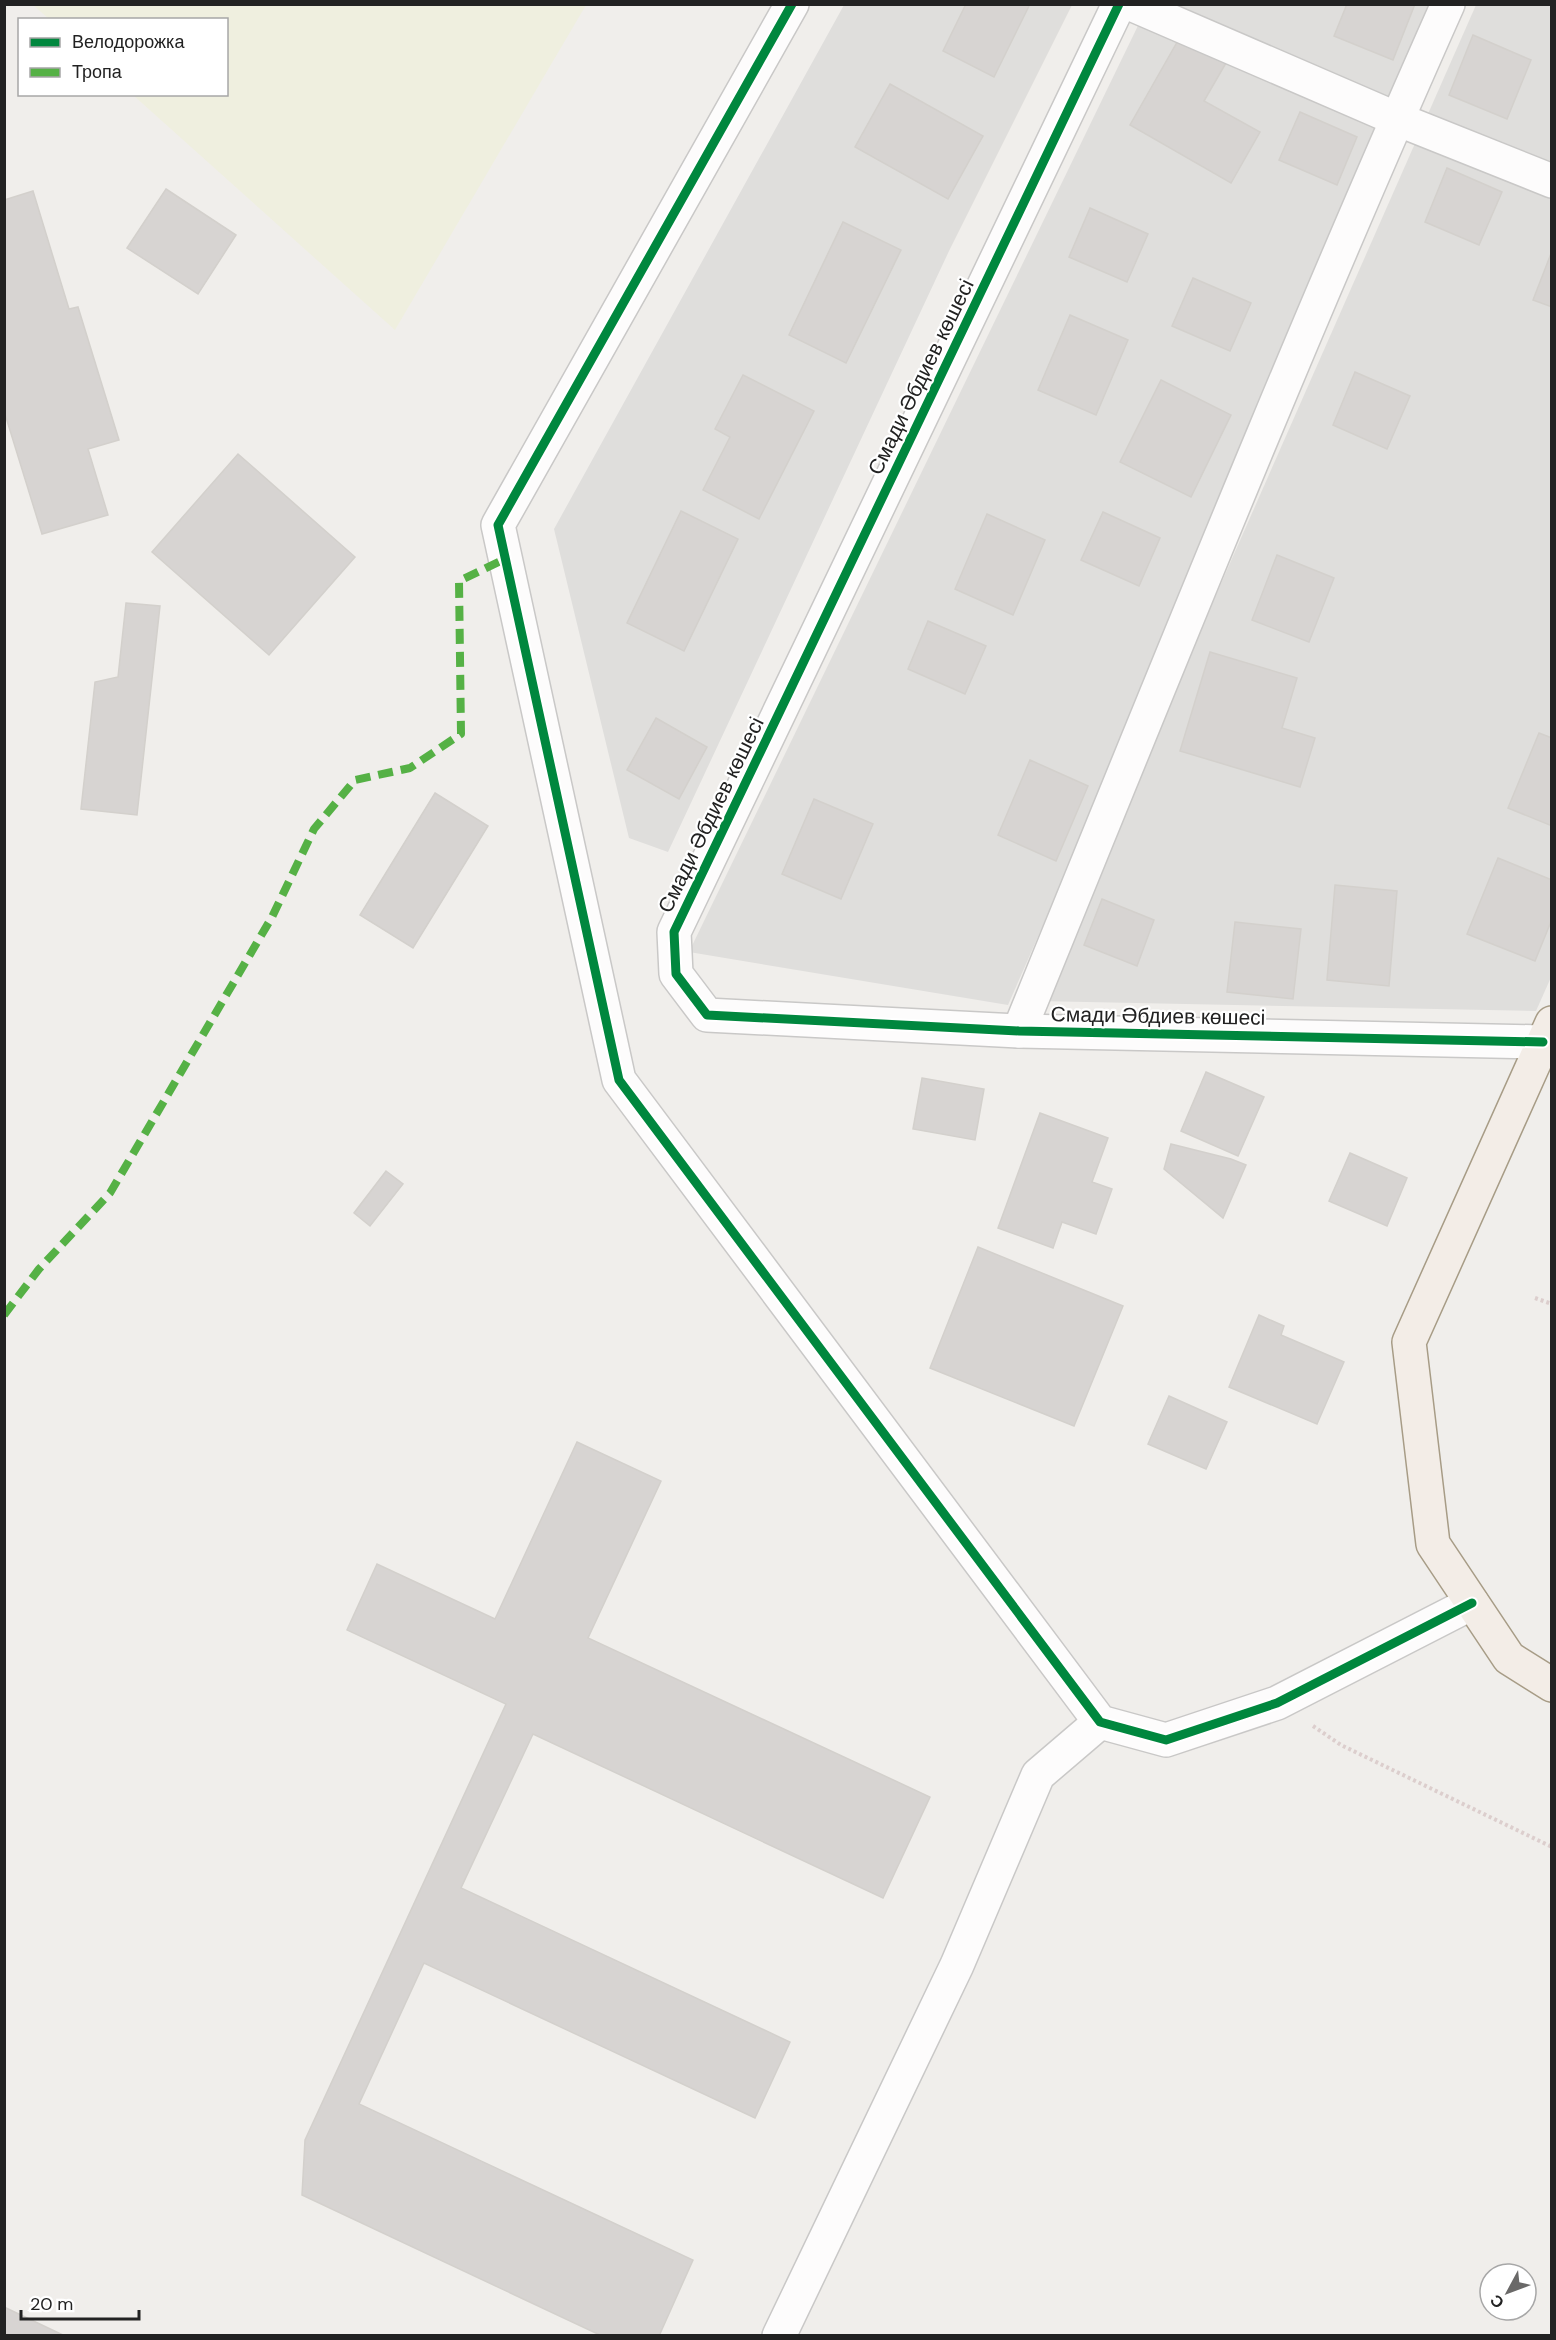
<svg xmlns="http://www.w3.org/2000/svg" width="1556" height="2340" font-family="'DM Sans',sans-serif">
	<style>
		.residential { fill: #dfdedc }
		.farmland { fill: #efefdf }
		.building { fill: #d7d4d2; stroke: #d3d0cc; stroke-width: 1.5 }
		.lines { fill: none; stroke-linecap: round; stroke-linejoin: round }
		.minor-casing { stroke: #c9c8c7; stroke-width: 36 }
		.major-casing { stroke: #a79c86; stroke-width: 36 }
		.path { stroke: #dccecd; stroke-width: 4; stroke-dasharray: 3 3; stroke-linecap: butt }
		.minor { stroke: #fdfcfc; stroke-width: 33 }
		.major { stroke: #f3ede7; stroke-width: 33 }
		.quiet { stroke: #55b145; stroke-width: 8; stroke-dasharray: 15 8; stroke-linecap: butt }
		.cycleway-casing { stroke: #fff; stroke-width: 13 }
		.cycleway { stroke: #00873e; stroke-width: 9 }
		.labels { text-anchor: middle; stroke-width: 4.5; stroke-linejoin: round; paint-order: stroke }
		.street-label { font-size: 21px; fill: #222; stroke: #fff }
	</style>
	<rect width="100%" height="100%" fill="#f0eeeb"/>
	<g class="residential">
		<path d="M 844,5 L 1072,5 L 949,251 L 668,852 L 629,838 L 554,529 Z"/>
		<path d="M 1148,5 L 1447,5 L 1008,1005 L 689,952 Z"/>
		<path d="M 1476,5 L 1551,5 L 1552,975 L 1536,1011 L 1037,1001 Z"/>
	</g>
	<path class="farmland" d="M 33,5 L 586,5 L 395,330 L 133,95 L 226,94 L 226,20 L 49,19 Z"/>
	<g class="building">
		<path d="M 966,4 L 1030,4 L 994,77 L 943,51 Z"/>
		<path d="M 1347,4 L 1415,4 L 1393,60 L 1334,36 Z"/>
		<path d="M 1473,35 L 1531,60 L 1507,119 L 1449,95 Z"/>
		<path d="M 1180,37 L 1226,63 L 1204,101 L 1260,132 L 1231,183 L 1130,125 Z"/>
		<path d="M 890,84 L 983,136 L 948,199 L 855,147 Z"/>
		<path d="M 1300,112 L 1357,137 L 1337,185 L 1279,160 Z"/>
		<path d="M 1447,168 L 1502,192 L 1479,245 L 1425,222 Z"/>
		<path d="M 166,189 L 236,235 L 198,294 L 127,248 Z"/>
		<path d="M 33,191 L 69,309 L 78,307 L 119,440 L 88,449 L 108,515 L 42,534 L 4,411 L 4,200 Z"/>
		<path d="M 1090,208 L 1148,234 L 1127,282 L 1069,257 Z"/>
		<path d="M 843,222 L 901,250 L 846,363 L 789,335 Z"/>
		<path d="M 1552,251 L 1552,307 L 1533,300 Z"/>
		<path d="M 1193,278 L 1251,303 L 1230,351 L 1172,326 Z"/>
		<path d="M 1070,315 L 1128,340 L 1096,415 L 1038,390 Z"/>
		<path d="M 1355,372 L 1410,396 L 1387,449 L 1333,425 Z"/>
		<path d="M 743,375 L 814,411 L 759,519 L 703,490 L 730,437 L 715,429 Z"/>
		<path d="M 1161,380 L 1231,415 L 1191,497 L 1120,462 Z"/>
		<path d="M 238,454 L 355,557 L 269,655 L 152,552 Z"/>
		<path d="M 681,511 L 738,539 L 684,651 L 627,623 Z"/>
		<path d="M 1103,512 L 1160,538 L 1139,586 L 1081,560 Z"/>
		<path d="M 987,514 L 1045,540 L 1013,615 L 955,589 Z"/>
		<path d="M 1277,555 L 1334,578 L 1309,642 L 1252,620 Z"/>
		<path d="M 126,603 L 160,606 L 137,815 L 81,809 L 95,682 L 118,677 Z"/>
		<path d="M 928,621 L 986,646 L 965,694 L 908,669 Z"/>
		<path d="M 1210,652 L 1297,678 L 1282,728 L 1315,738 L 1300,787 L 1180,751 Z"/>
		<path d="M 656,718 L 707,747 L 679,799 L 627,770 Z"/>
		<path d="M 1539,733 L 1552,738 L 1552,826 L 1508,808 Z"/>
		<path d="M 1030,760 L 1088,786 L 1056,861 L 998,835 Z"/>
		<path d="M 435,793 L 488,826 L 413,948 L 360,915 Z"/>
		<path d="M 814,799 L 873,824 L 841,899 L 782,874 Z"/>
		<path d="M 1498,858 L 1552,880 L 1552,919 L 1535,961 L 1467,934 Z"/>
		<path d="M 1335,885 L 1397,891 L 1389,986 L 1327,980 Z"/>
		<path d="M 1102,899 L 1154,920 L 1137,966 L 1084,945 Z"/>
		<path d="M 1235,922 L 1301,929 L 1293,999 L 1227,992 Z"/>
		<path d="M 1206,1072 L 1264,1097 L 1238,1156 L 1181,1131 Z"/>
		<path d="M 922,1078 L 984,1089 L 975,1140 L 913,1129 Z"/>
		<path d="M 1040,1113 L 1108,1138 L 1092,1182 L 1112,1189 L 1096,1234 L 1062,1222 L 1053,1248 L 998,1228 Z"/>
		<path d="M 1171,1144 L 1231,1159 L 1246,1165 L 1223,1218 L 1164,1169 Z"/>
		<path d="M 1350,1153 L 1407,1178 L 1387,1226 L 1329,1201 Z"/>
		<path d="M 386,1171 L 403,1184 L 370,1226 L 354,1213 Z"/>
		<path d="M 978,1247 L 1123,1306 L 1074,1426 L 930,1368 Z"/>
		<path d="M 1259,1315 L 1284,1326 L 1281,1335 L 1344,1362 L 1317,1424 L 1229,1387 Z"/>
		<path d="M 1169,1396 L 1227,1422 L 1206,1469 L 1148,1444 Z"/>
		<path d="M 577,1442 L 661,1481 L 588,1638 L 930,1797 L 883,1898 L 533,1734 L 461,1888 L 790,2042 L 755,2118 L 424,1963 L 359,2104 L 693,2260 L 659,2336 L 602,2336 L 302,2195 L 305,2140 L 506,1704 L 347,1630 L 377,1564 L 495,1619 Z"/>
		<path d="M 4,2307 L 65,2336 L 4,2336 Z"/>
	</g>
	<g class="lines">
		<g class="minor-casing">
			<g id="minor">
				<path d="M 792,4 L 498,525 L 619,1080 L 1100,1722 L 1166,1740 L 1277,1703 L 1472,1603"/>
				<path d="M 1119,4 L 674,932 L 676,974 L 707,1015 L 1019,1031 L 1543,1042"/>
				<path d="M 1131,4 L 1397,119 L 1552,181"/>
				<path d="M 1019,1031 C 1159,688 1297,343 1448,4"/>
				<path d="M 779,2336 L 957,1965 L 1038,1775 L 1100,1722"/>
			</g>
		</g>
		<g class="major-casing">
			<path id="major" d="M 1552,1023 L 1409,1342 L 1433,1544 L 1509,1658 L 1552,1685"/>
		</g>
		<g class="path">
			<path d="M 1535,1298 L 1552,1304"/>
			<path d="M 1313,1726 L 1341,1745 L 1552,1847"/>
		</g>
		<use href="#minor" class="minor"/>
		<use href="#major" class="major"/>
		<path class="quiet" d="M 4,1315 L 39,1269 L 110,1193 L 272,917 L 314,829 L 355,780 L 410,768 L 461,734 L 459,581 L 505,559"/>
		<g class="cycleway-casing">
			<g id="cycleway">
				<path d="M 792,4 L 498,525 L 619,1080 L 1100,1722 L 1166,1740 L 1277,1703 L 1472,1603"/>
				<path d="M 1119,4 L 674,932 L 676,974 L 707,1015 L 1019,1031 L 1543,1042"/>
			</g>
		</g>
		<use href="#cycleway" class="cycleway"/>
	</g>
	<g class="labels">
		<g class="street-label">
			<text transform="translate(921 377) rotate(-64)" y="7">Смади Әбдиев көшесі</text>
			<text transform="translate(711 815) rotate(-64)" y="7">Смади Әбдиев көшесі</text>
			<text transform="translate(1158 1016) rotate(1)" y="7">Смади Әбдиев көшесі</text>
		</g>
	</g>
	<rect width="1556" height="2340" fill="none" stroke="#222222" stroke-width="12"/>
	<rect x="18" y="18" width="210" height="78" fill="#ffffff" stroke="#a7a7a7" stroke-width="1.5"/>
	<rect x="30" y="38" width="30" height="9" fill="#00873e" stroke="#a7a7a7" stroke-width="1.5"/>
	<text x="72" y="48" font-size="18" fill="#222222">Велодорожка</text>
	<rect x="30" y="68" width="30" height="9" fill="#55b145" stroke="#a7a7a7" stroke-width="1.5"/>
	<text x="72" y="78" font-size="18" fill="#222222">Тропа</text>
	<g transform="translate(1508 2292) rotate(229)"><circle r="28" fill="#ffffff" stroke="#a7a7a7" stroke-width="1.5"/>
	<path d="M0-4.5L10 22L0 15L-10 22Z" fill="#6a6968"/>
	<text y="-9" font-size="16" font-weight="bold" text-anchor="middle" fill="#222222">С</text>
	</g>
	<path d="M21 2310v9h118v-9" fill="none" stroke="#222222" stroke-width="3"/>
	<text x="30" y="2310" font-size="18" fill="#222222" stroke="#ffffff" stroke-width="4.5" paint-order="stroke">20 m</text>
</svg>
